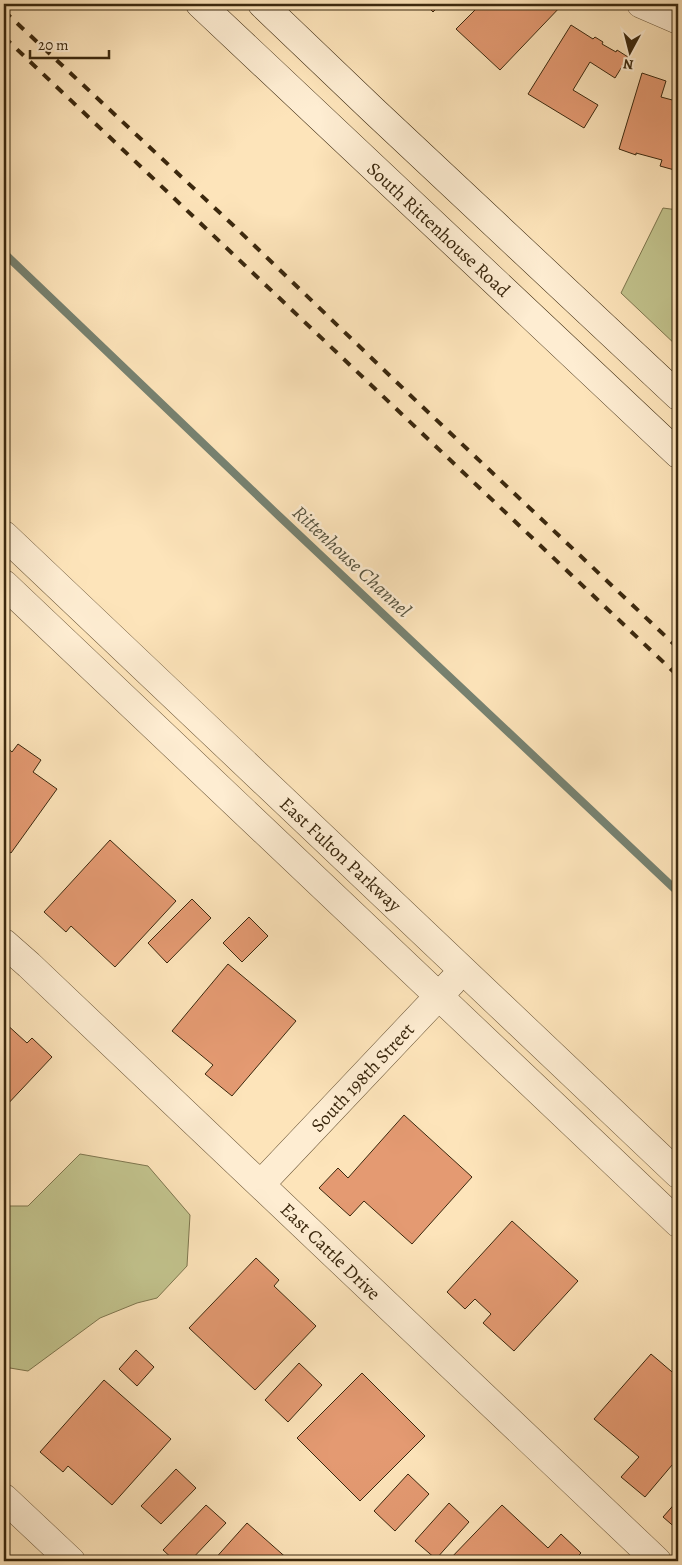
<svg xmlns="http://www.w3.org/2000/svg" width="682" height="1565" font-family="Alegreya,serif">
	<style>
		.green { fill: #c2c38d; stroke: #7e764e }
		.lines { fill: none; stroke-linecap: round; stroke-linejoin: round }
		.stream { stroke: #778271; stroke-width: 8 }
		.building { fill: #e49a72; stroke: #3b280e }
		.street-casing { stroke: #6c5739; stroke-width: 29 }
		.secondary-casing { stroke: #3b280e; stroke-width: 29 }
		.street { stroke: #feedd2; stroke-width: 28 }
		.secondary { stroke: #feedd2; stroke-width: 28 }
		.rail { stroke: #3b280e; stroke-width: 4; stroke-dasharray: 9 9; stroke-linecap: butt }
		.labels { text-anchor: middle; stroke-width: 5; stroke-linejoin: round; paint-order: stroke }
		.street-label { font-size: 19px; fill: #3b280e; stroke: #feedd2 }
		.water-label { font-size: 20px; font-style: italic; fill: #595540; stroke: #feedd2 }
	</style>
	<rect width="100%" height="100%" fill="#fde4ba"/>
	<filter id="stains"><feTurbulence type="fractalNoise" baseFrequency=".004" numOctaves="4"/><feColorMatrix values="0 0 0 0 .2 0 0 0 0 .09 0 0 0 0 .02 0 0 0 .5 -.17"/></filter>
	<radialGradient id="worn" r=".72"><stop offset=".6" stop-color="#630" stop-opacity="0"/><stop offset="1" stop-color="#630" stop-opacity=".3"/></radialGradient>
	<g class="green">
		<path d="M 663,208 L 678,210 L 678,347 L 621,293 Z"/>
		<path d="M 80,1154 L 148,1166 L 190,1215 L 187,1266 L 157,1298 L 137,1303 L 100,1318 L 28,1371 L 4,1367 L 4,1206 L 28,1206 Z"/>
	</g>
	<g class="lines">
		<path class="stream" d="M 4,253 L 279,516 L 678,892"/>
	</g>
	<g class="building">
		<path d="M 425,4 L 441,4 L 433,12 Z"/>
		<path d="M 481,4 L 563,4 L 500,70 L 456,29 Z"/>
		<path d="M 571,25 L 593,39 L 595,37 L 603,42 L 602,44 L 616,52 L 617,50 L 628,57 L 615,78 L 590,62 L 573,90 L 598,105 L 584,128 L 528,94 Z"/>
		<path d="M 642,73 L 666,81 L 661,97 L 676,101 L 678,93 L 678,171 L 660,166 L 662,160 L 636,153 L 636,155 L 619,149 Z"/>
		<path d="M 18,744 L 41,760 L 33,772 L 57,789 L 11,853 L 4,848 L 4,745 L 12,752 Z"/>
		<path d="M 110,840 L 176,901 L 115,967 L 71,926 L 66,932 L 44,912 Z"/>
		<path d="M 192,899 L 211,918 L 167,963 L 148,943 Z"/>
		<path d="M 249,917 L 268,936 L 242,962 L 223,943 Z"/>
		<path d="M 228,964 L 296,1021 L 232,1096 L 205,1074 L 213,1065 L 172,1031 Z"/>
		<path d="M 4,1022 L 27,1043 L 32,1038 L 52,1057 L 4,1108 Z"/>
		<path d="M 404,1115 L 472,1177 L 412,1244 L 364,1201 L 350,1216 L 319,1188 L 338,1168 L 348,1178 Z"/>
		<path d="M 512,1221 L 578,1281 L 514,1351 L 483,1323 L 491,1314 L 475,1299 L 465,1309 L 447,1292 Z"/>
		<path d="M 256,1258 L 279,1280 L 274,1286 L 316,1326 L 255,1390 L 189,1328 Z"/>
		<path d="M 136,1350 L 154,1367 L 137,1386 L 119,1369 Z"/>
		<path d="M 651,1354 L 678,1377 L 678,1458 L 645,1497 L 621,1477 L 639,1457 L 594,1419 Z"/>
		<path d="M 299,1363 L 322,1385 L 288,1422 L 265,1400 Z"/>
		<path d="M 362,1373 L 425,1436 L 360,1501 L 297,1438 Z"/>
		<path d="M 104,1380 L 171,1439 L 112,1505 L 68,1466 L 63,1472 L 40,1452 Z"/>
		<path d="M 176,1469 L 196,1488 L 161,1524 L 141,1506 Z"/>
		<path d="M 408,1474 L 429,1494 L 395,1531 L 374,1511 Z"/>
		<path d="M 678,1500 L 678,1530 L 663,1517 Z"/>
		<path d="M 449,1503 L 469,1522 L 436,1559 L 415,1541 Z"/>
		<path d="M 206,1505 L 226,1523 L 190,1561 L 175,1561 L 163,1550 Z"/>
		<path d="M 502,1505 L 548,1548 L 561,1534 L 581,1553 L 573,1561 L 448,1561 Z"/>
		<path d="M 247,1523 L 290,1561 L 213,1561 Z"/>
	</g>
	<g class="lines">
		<g class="street-casing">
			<g id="street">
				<path d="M 641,4 L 678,20"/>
				<path d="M 4,535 L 678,1174"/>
				<path d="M 4,584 L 678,1223"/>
				<path d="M 4,943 L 29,965 L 657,1561"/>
				<path d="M 261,1184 L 452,982"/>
				<path d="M 4,1498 L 71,1561"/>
			</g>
		</g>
		<g class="secondary-casing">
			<g id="secondary">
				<path d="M 200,4 L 678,454"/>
				<path d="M 262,4 L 374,111 L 678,396"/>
			</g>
		</g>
		<use href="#street" class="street"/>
		<use href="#secondary" class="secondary"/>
		<g class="rail">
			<path d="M 4,11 L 234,226 L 410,395 L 678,648"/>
			<path d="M 4,37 L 678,676"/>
		</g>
	</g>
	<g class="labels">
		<g class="street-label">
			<text transform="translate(439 229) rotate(43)" y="7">South Rittenhouse Road</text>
			<text transform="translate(341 854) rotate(43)" y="7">East Fulton Parkway</text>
			<text transform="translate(362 1077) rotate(-47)" y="7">South 198th Street</text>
			<text transform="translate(331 1251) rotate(44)" y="7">East Cattle Drive</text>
		</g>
		<g class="water-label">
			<text transform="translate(352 561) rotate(43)" y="7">Rittenhouse Channel</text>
		</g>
	</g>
	<rect width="682" height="1565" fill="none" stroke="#fde4ba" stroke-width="20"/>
	<rect x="5" y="5" width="672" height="1555" fill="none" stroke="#3b280e" stroke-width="2.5"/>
	<rect x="10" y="10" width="662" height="1545" fill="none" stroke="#3b280e"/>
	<g transform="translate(630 52) rotate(187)" stroke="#feedd2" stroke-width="4" paint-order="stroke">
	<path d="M0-4L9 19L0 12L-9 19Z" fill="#3b280e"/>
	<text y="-8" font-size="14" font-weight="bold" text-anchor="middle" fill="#3b280e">N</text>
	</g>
	<path d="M30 50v8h79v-8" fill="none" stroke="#3b280e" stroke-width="2.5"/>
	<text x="38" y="50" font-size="15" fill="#3b280e" stroke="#feedd2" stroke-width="4" paint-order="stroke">20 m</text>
	<rect width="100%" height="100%" filter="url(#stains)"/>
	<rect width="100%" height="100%" fill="url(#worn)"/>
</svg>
